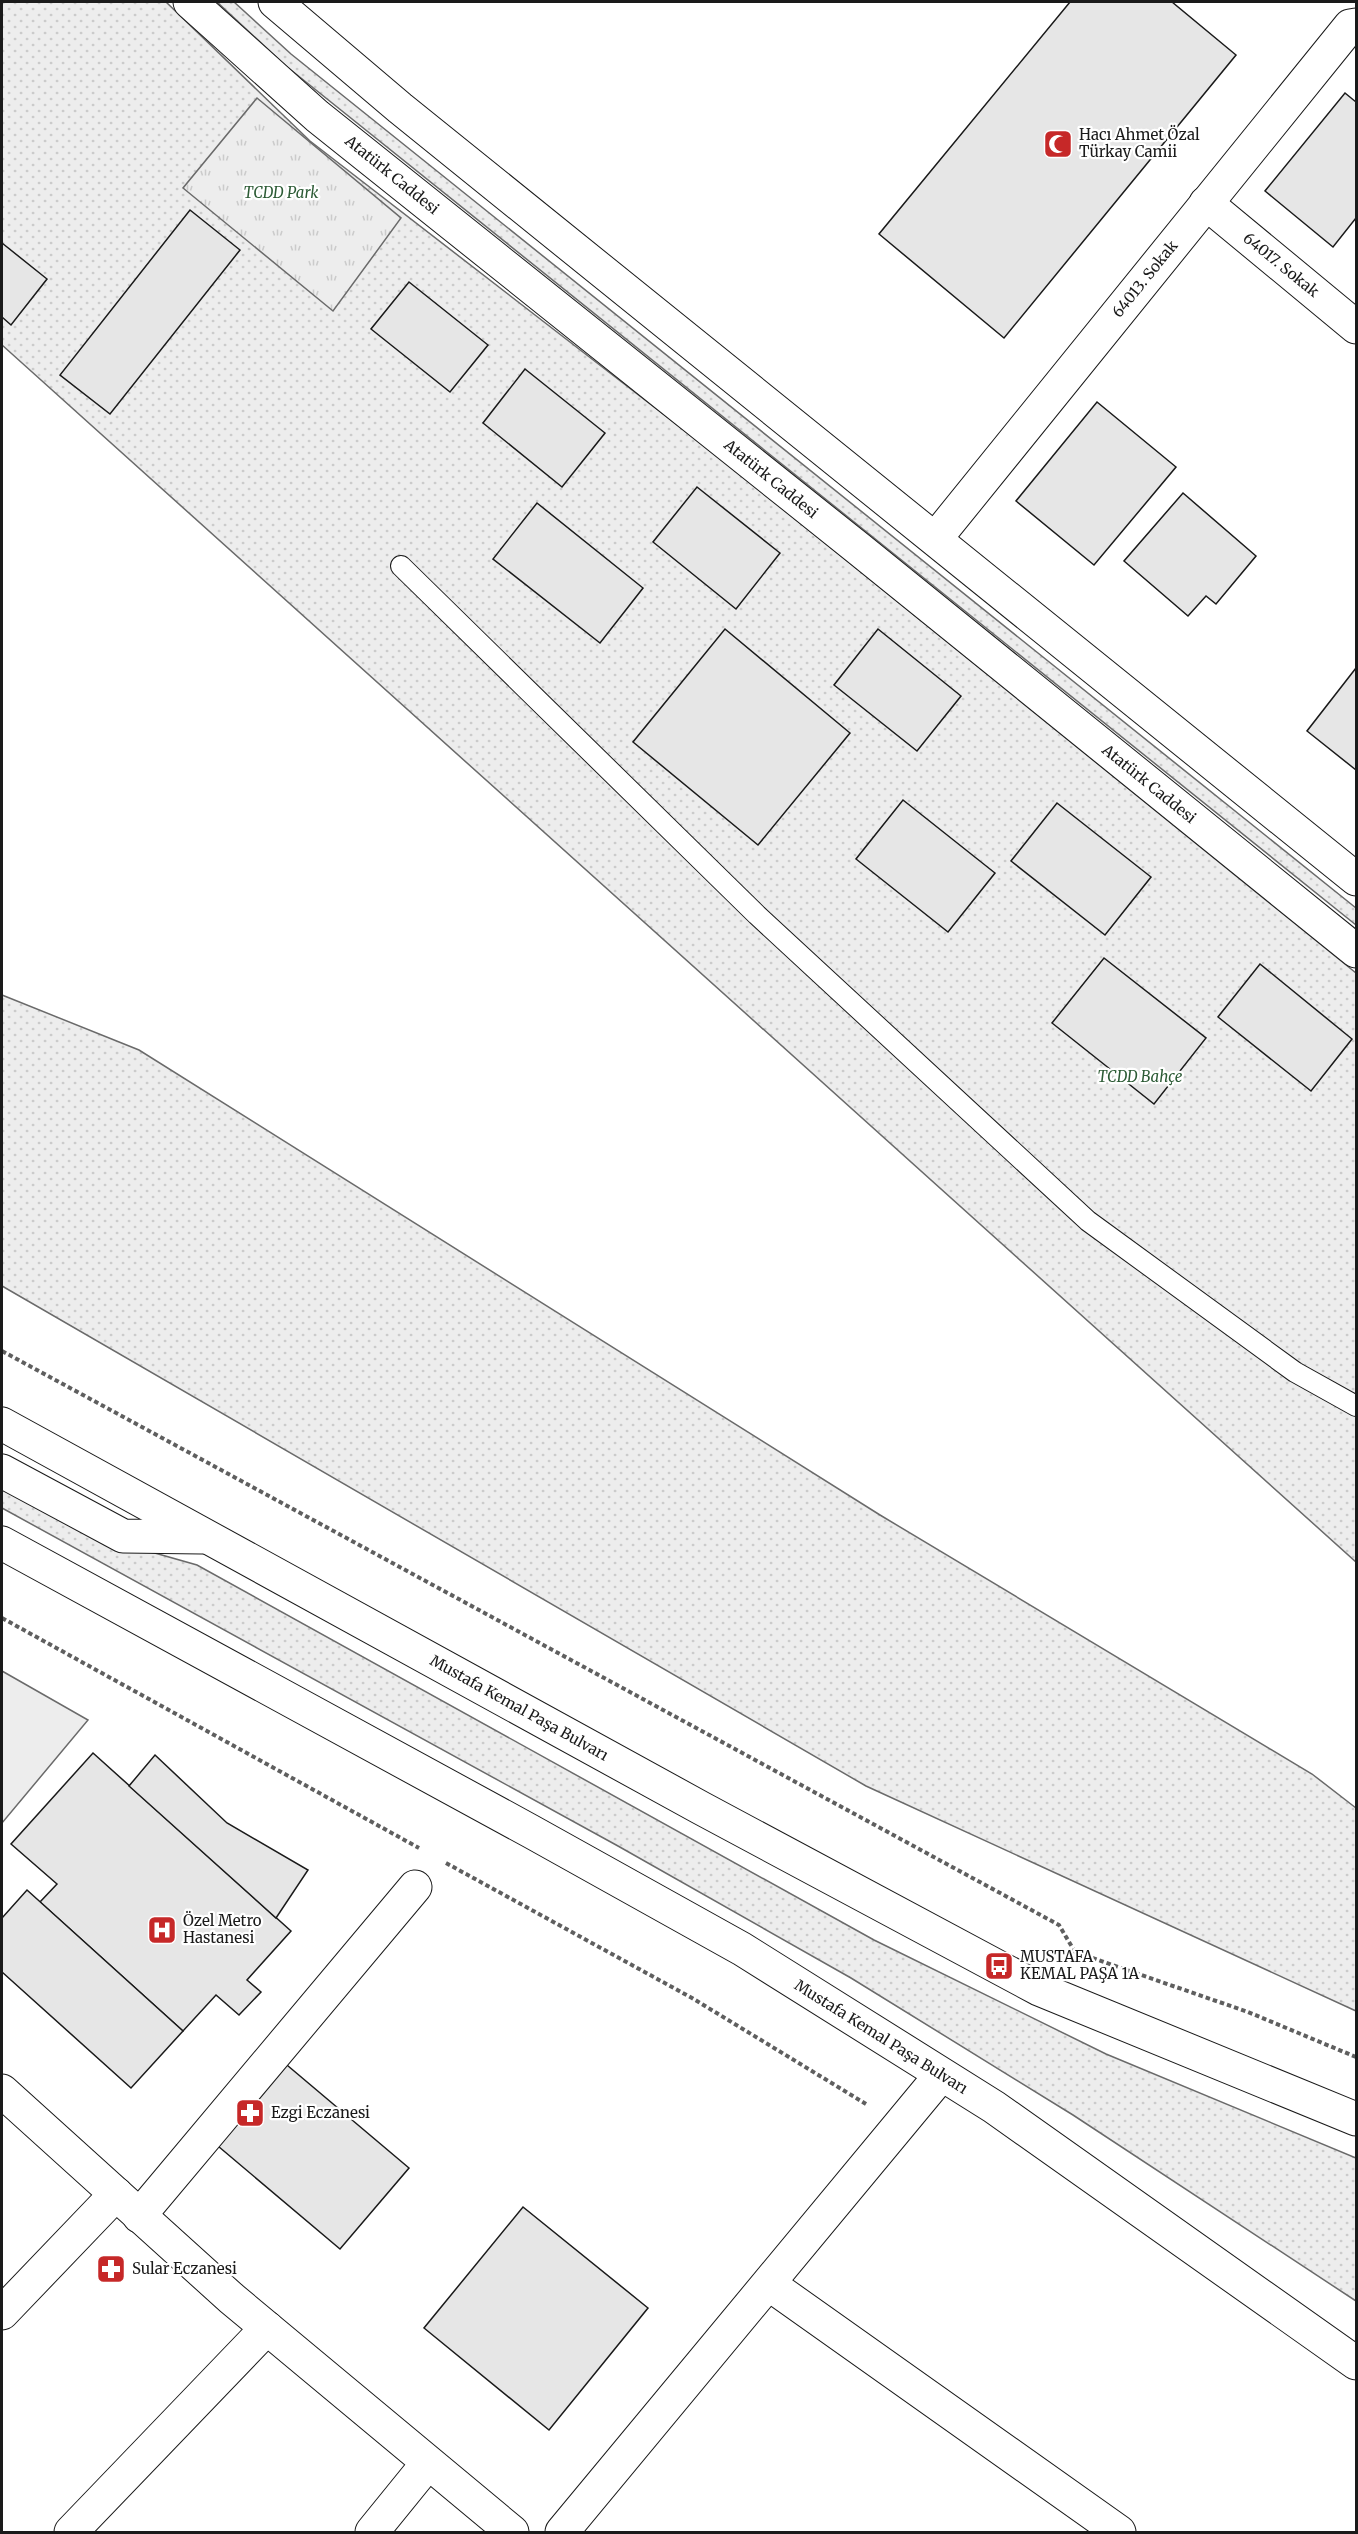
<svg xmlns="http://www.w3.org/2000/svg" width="1358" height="2534" font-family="Merriweather,serif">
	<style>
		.grass { fill: url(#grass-dots); stroke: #6a6a6a; stroke-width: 1.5 }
		.park { fill: url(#park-tufts); stroke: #6a6a6a; stroke-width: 1.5 }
		.pitch { fill: #ededed; stroke: #6a6a6a; stroke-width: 1.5 }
		.building { fill: #e6e6e6; stroke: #1a1a1a; stroke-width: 1.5 }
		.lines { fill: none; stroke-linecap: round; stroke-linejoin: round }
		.service-casing { stroke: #1a1a1a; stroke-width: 22 }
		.minor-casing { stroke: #1a1a1a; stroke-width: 35 }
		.secondary-casing { stroke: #1a1a1a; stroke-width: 35 }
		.path { stroke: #5f5f5f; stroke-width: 4; stroke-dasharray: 4.5 3; stroke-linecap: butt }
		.service { stroke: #fff; stroke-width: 20 }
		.minor { stroke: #fff; stroke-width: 33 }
		.secondary { stroke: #fff; stroke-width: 33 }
		.labels { text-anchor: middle; stroke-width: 4.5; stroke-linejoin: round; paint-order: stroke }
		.poi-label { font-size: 15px; fill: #1a1a1a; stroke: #fff; text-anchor: start }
		.street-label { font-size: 15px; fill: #1a1a1a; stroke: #fff }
		.park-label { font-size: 15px; font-style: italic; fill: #2b5a34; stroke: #fff }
	</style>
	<defs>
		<pattern id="grass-dots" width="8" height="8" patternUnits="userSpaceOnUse" patternTransform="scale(1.5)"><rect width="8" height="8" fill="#ededed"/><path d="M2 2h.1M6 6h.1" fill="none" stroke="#cbcbcb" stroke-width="1.8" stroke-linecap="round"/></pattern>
		<pattern id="park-tufts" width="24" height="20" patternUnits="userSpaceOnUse" patternTransform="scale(1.5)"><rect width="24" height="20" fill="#ededed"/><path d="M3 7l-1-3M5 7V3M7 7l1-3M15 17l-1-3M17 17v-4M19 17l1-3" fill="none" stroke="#cbcbcb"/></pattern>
	</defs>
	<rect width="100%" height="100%" fill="#fff"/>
	<g class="grass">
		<path d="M 2,2 L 166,2 L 310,141 L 720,458 L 1356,973 L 1356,1562 L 2,345 Z"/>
		<path d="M 217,2 L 234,2 L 291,54 L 1356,908 L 1356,925 L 286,66 Z"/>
		<path d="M 2,995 L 139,1050 L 880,1515 L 1312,1774 L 1356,1808 L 1356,2011 L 866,1786 L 2,1286 Z"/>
		<path d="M 2,1483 L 102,1538 L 197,1565 L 874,1940 L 1106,2054 L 1356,2158 L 1356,2301 L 1073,2115 L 851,1978 L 618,1846 L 2,1508 Z"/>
	</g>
	<path class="park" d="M 257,98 L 401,218 L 333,311 L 183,188 Z"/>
	<path class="pitch" d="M 2,1671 L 88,1720 L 2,1823 Z"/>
	<g class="building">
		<path d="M 1070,2 L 1172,2 L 1236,55 L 1004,338 L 879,234 Z"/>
		<path d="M 1345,93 L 1356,102 L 1356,218 L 1333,247 L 1265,191 Z"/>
		<path d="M 190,210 L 240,250 L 110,414 L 60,375 Z"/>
		<path d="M 2,243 L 47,279 L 11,325 L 2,317 Z"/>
		<path d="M 409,282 L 488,345 L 450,392 L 371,329 Z"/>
		<path d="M 525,369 L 605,433 L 562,487 L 483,423 Z"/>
		<path d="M 1097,402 L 1176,467 L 1094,565 L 1016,501 Z"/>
		<path d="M 697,487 L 780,553 L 736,609 L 653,542 Z"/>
		<path d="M 1183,493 L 1256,556 L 1216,604 L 1206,596 L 1188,616 L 1124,561 Z"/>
		<path d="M 537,503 L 643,588 L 600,643 L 493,559 Z"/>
		<path d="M 725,629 L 850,733 L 758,845 L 633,742 Z"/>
		<path d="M 878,629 L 961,696 L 917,751 L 834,685 Z"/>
		<path d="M 1356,668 L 1356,770 L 1307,731 Z"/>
		<path d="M 903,800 L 995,873 L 948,932 L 856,859 Z"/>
		<path d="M 1057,803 L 1151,877 L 1105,935 L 1011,861 Z"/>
		<path d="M 1104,958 L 1206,1038 L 1154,1104 L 1052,1023 Z"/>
		<path d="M 1260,964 L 1352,1039 L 1311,1091 L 1218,1017 Z"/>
		<path d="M 93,1753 L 291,1931 L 247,1980 L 261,1992 L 239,2015 L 216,1995 L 183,2031 L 40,1902 L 57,1884 L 11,1844 Z"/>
		<path d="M 155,1755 L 227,1823 L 308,1870 L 276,1918 L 129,1786 Z"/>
		<path d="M 27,1890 L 183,2031 L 131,2088 L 2,1972 L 2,1918 Z"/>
		<path d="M 281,2060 L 409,2168 L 340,2249 L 212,2141 Z"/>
		<path d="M 523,2207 L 648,2308 L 549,2430 L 424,2328 Z"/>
	</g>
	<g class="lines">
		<g class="service-casing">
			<path id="service" d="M 401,566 L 757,915 L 1088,1221 L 1295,1372 L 1356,1406"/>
		</g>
		<g class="minor-casing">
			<g id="minor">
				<path d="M 1206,203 L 1356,327"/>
				<path d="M 936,538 L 1350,26 L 1356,25"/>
				<path d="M 2,2091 L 231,2298 L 512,2532"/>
				<path d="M 139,2216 L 415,1887"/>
				<path d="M 769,2284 L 1119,2532"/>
				<path d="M 2,2313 L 116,2194"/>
				<path d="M 71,2532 L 267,2328"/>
				<path d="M 372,2532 L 428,2463"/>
				<path d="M 562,2532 L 941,2075"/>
			</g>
		</g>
		<g class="secondary-casing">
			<g id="secondary">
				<path d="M 190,2 L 317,116 L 859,549 L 1356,951"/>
				<path d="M 275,2 L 400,108 L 1356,879"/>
				<path d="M 2,1424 L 701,1808 L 1039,1989 L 1356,2119"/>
				<path d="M 2,1471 L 123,1536 L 202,1537"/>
				<path d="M 2,1543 L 532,1832 L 742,1949 L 994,2107 L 1356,2363"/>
			</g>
		</g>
		<g class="path">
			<path d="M 2,1351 L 1059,1925 L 1075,1952 L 1248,2012 L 1356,2057"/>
			<path d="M 2,1618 L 419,1848"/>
			<path d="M 446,1863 L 692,1998 L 866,2104"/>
		</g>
		<use href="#service" class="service"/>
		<use href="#minor" class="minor"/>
		<use href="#secondary" class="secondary"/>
	</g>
	<defs>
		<g id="mosque-square" transform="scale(1.5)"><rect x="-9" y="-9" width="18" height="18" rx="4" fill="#c62828" stroke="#fff"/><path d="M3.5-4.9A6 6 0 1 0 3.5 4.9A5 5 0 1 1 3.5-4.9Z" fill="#fff"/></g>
		<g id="hospital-square" transform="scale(1.5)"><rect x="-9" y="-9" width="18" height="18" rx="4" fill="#c62828" stroke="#fff"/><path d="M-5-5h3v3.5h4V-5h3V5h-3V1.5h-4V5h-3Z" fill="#fff"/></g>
		<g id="bus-square" transform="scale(1.5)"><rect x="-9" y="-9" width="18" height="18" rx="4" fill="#c62828" stroke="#fff"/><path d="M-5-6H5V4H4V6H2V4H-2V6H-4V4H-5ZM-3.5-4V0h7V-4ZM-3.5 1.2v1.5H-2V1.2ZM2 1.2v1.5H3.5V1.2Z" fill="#fff"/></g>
		<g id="pharmacy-square" transform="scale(1.5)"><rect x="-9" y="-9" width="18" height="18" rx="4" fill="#c62828" stroke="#fff"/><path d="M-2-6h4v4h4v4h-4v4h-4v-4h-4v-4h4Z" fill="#fff"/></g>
	</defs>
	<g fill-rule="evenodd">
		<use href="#mosque-square" x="1058" y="144"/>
		<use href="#hospital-square" x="162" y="1930"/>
		<use href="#bus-square" x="999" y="1966"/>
		<use href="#pharmacy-square" x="250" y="2113"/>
		<use href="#pharmacy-square" x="111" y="2269"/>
	</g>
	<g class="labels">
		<g class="poi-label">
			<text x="1079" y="140">Hacı Ahmet Özal<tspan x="1079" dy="17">Türkay Camii</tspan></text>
			<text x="183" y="1926">Özel Metro<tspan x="183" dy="17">Hastanesi</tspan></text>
			<text x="1020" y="1962">MUSTAFA<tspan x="1020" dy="17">KEMAL PAŞA 1A</tspan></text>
			<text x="271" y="2118">Ezgi Eczanesi</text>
			<text x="132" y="2274">Sular Eczanesi</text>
		</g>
		<g class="street-label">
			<text transform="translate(392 175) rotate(39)" y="5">Atatürk Caddesi</text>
			<text transform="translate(1281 265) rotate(39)" y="5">64017. Sokak</text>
			<text transform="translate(1145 279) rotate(-51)" y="5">64013. Sokak</text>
			<text transform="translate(771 479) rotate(39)" y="5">Atatürk Caddesi</text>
			<text transform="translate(1149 784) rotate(39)" y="5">Atatürk Caddesi</text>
			<text transform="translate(519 1708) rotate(29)" y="5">Mustafa Kemal Paşa Bulvarı</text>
			<text transform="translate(881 2037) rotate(32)" y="5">Mustafa Kemal Paşa Bulvarı</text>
		</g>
		<g class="park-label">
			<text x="281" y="198">TCDD Park</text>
			<text x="1140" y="1082">TCDD Bahçe</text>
		</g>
	</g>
	<rect width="1358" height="2534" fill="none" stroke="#1a1a1a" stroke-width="6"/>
</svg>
